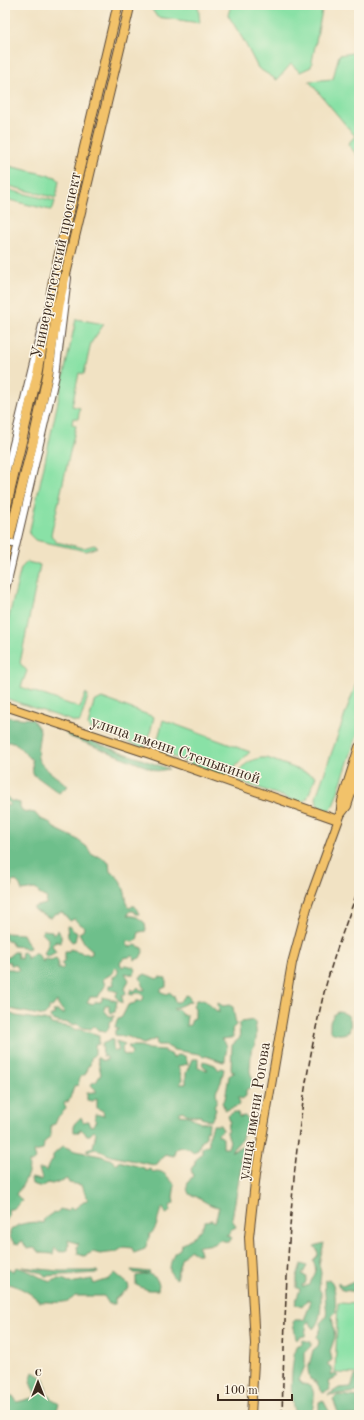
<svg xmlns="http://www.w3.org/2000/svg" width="364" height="1420" font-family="'Old Standard TT',serif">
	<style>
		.green { fill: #89e1a6; stroke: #628662 }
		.forest { fill: #6ebf8b; stroke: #547454 }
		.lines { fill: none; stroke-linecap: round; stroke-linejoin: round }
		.minor-casing { stroke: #564637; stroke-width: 8 }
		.major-casing { stroke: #564637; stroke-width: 10 }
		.highway-casing { stroke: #564637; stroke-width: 11 }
		.minor { stroke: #fff; stroke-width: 6 }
		.major { stroke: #f2c26a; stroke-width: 8 }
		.highway { stroke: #f2c26a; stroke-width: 9 }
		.rail { stroke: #3b2a1e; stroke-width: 1.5; stroke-dasharray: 6 3; stroke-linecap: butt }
		.minor-bridge-casing { stroke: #564637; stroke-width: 8; stroke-linecap: butt }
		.minor-bridge { stroke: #fff; stroke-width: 6 }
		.labels { text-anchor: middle; stroke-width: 3; stroke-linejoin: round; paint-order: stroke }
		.street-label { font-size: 16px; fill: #3b2a1e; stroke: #fcf5e5 }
	</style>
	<rect width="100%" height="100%" fill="#fcf5e5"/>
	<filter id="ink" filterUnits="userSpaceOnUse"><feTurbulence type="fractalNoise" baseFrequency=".025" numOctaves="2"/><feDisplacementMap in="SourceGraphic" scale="8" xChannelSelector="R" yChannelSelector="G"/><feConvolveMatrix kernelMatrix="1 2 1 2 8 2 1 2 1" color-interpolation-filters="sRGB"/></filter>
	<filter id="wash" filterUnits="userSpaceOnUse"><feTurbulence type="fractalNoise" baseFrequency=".012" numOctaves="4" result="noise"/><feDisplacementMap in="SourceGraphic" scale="16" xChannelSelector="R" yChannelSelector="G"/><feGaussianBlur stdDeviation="0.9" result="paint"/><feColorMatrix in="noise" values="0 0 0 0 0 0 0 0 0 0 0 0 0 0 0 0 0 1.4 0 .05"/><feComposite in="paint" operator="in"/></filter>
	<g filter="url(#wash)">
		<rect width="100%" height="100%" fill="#f1e2c3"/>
		<g class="green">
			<path d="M 149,5 L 198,5 L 200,23 L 157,17 Z"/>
			<path d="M 231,5 L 323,5 L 311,67 L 300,72 L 291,64 L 277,80 L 258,68 L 244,41 L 228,15 Z"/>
			<path d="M 359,52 L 359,158 L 348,144 L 355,136 L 309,81 L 333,79 L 339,55 Z"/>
			<path d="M 9,166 L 56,177 L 59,181 L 56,198 L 5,185 Z"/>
			<path d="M 5,189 L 55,201 L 53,208 L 50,210 L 5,199 Z"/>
			<path d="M 76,319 L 104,324 L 91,343 L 84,374 L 79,373 L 72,406 L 80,408 L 78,419 L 73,418 L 72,424 L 76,426 L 51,535 L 56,542 L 84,548 L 94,545 L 98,547 L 86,551 L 35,540 L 29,534 Z"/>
			<path d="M 27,562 L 40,565 L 20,663 L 27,671 L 21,687 L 80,708 L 86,693 L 88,696 L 80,722 L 75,722 L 5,698 L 5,633 L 21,568 Z"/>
			<path d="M 359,675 L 359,730 L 333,806 L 329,810 L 323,810 L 317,805 L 316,797 Z"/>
			<path d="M 102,698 L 154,717 L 147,745 L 142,747 L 89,728 L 88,725 L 94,702 Z"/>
			<path d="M 163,720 L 250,752 L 236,766 L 231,777 L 229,778 L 155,750 Z"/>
			<path d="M 261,758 L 267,758 L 316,776 L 307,799 L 298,804 L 295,801 L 240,781 C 237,767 249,760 261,758 Z"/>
			<path d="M 338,1303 L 359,1304 L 359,1374 L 335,1373 Z"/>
		</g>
		<g class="forest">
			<path d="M 5,717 L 32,719 L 40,730 C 40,738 36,750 38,758 C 40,767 60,779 68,786 L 59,793 L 33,774 L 32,760 L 14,742 L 5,742 Z"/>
			<path d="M 65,732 L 169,769 L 157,771 L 68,736 Z"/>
			<path d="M 6,796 L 11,801 L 20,803 L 20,807 L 23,811 L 35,813 L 40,819 L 49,822 L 54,828 L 75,838 L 87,847 L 92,855 L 101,857 L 109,863 L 110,872 C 124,878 125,894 128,907 L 130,908 L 132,906 L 135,906 L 139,914 L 136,914 L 134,911 L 130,911 L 128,915 L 137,917 L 145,923 L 146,931 L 139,932 L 137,940 L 134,942 L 127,941 L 127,946 L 133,947 L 135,945 L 143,948 L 143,952 L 140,958 L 135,960 L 133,956 L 124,958 L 120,963 L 122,967 L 126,965 L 134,967 L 136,969 L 134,975 L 125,973 L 129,980 L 125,989 L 126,994 L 122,995 L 123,1003 L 119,1001 L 116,995 L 118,992 L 109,989 L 109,985 L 114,985 L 113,977 L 118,975 L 118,970 L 115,967 L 113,973 L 103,979 L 105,986 L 98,997 L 90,997 L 87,1002 L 93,1004 L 95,1002 L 101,1002 L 103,997 L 117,1001 L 115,1012 L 111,1013 L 109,1006 L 105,1006 L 104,1010 L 109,1016 L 114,1016 L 113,1020 L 109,1022 L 109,1028 L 106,1032 L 99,1031 L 94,1026 L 91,1029 L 83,1028 L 77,1024 L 72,1025 C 65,1020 56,1025 50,1017 L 51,1015 L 55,1014 L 53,1011 L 58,1011 L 63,1014 L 65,1013 L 58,1005 L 57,1001 L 52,1007 L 49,1007 L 49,1011 L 44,1016 L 5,1008 L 5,969 L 13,969 L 15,971 L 19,970 L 16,965 L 11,965 L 10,962 L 5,961 L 5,957 L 7,958 L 14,952 L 17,952 L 18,958 L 21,959 L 22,952 L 24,952 L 27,955 L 27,959 L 34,953 L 37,953 L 43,962 L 44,959 L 51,960 L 56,958 L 58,962 L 58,969 L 62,969 L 64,967 L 61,963 L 65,960 L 65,951 L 69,951 L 70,949 L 81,952 L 83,954 L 86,953 L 89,955 L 92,954 L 92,950 L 85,944 L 79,933 L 83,931 L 84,927 L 74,919 L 70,921 L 62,912 L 55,914 L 50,918 L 34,910 L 34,907 L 46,904 L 47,898 L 39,894 L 38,891 L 35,889 L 22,891 L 20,885 L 16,881 L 11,882 L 12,887 L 5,886 L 5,804 L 7,806 L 10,805 L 5,798 Z"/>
			<path d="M 67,926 L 71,927 L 73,931 L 77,932 L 75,941 L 72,942 L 68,937 Z"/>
			<path d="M 43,930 L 52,931 L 53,934 L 57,933 L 58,930 L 61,936 L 61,943 L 56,941 L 52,945 L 56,952 L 47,957 L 44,953 L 48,945 L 48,939 L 42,933 Z"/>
			<path d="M 5,933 L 23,934 L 30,948 L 27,949 L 23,947 L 13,946 L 10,941 L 5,939 Z"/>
			<path d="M 145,974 L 157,979 L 159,977 L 166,978 L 166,987 L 161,989 L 161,992 L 167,994 L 169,992 L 174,996 L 175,1002 L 179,1002 L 186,995 L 189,996 L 191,1001 L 173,1009 L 175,1010 L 178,1009 L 182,1015 L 187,1015 L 186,1026 L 190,1025 L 192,1019 L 195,1018 L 195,1008 L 193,1006 L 196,1000 L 204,1000 L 219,1013 L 218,1003 L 223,1006 L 229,1005 L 233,1007 L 236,1025 L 232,1029 L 233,1037 L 231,1038 L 221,1039 C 231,1046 225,1050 225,1061 L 223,1062 L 206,1056 L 203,1057 L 200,1054 L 174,1050 L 165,1045 L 157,1045 L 156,1039 L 143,1044 L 129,1037 L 115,1035 L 115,1030 L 118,1029 L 115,1027 L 117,1020 L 122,1017 L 128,1005 L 135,1003 L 136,1001 L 142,1001 L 144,997 L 141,993 L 136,993 L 133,995 L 129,994 L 131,989 L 134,991 L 138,987 L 140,990 L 145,990 L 140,977 Z"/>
			<path d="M 5,1011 L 16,1016 L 50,1021 L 51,1024 L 70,1027 L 76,1030 L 78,1029 L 99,1035 L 99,1044 L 95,1045 L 95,1054 L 91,1058 L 90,1065 L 87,1067 L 86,1074 L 80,1077 L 78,1085 L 74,1086 L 69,1101 L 64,1103 L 66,1109 L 58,1117 L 55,1124 L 51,1125 L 51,1135 L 44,1143 L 43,1150 L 34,1152 L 36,1159 L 28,1164 C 32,1170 21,1189 16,1194 L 22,1201 L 13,1209 L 9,1209 L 8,1211 L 9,1216 L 5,1222 Z"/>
			<path d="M 338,1012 C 351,1013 352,1021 349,1032 C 342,1035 336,1035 330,1031 L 330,1022 L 334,1014 Z"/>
			<path d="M 254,1020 C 257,1029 258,1044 251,1051 C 251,1056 250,1067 250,1071 C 252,1082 259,1081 246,1090 L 246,1096 L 242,1099 L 238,1097 L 240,1104 L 238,1106 L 225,1110 L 222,1102 L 225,1099 L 229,1076 L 235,1072 L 232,1072 L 231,1069 L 232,1045 L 240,1038 L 239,1025 L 241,1022 Z"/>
			<path d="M 113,1039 L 113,1050 L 119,1051 L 116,1041 L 125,1044 L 122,1048 L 123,1054 L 130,1056 L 132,1053 L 128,1046 L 141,1046 L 148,1049 L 164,1050 L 165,1052 L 171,1054 L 173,1058 L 177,1055 L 185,1056 L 188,1064 L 178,1066 L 182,1079 L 180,1084 L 186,1084 L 186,1073 L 192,1059 L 198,1059 L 198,1068 L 207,1070 L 202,1064 L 204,1061 L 215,1065 L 219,1070 L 221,1068 L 224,1069 L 221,1082 L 216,1092 L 217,1100 L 214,1106 L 216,1110 L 211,1121 L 201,1118 L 201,1116 C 195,1116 186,1116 183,1111 L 180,1112 L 180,1115 L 189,1116 L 201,1123 L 208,1122 L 209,1124 L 208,1130 L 206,1131 L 206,1137 L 201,1141 L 198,1150 L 193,1152 C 190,1147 179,1145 175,1150 L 174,1156 L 165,1154 L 157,1164 L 154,1165 L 111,1156 L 96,1149 L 87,1151 L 87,1149 L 93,1147 L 96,1133 L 94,1131 L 90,1135 L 87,1135 L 81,1129 L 79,1132 L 74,1132 L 74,1124 L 81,1117 L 83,1122 L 88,1121 L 89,1125 L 93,1126 L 97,1121 L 95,1119 L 95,1114 L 104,1116 L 103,1111 L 97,1108 L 97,1098 L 93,1101 L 87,1100 L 87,1092 L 96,1093 L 96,1090 L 91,1085 L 92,1083 L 96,1082 L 101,1074 L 97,1057 L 103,1061 L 103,1060 L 107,1060 L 107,1057 L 103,1056 L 102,1044 Z"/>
			<path d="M 234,1112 L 238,1113 L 239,1117 L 245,1116 L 250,1122 L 249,1131 L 244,1132 L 241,1140 L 231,1151 L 236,1150 L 241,1146 L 244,1147 L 245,1153 L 240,1156 L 239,1160 L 242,1161 L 232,1219 L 236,1227 L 230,1230 L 230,1233 L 226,1235 L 232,1238 L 229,1242 L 220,1240 L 214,1244 L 200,1246 L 198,1247 L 200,1254 L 196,1254 L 190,1249 L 181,1259 L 176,1279 C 166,1272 171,1263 174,1253 L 180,1249 L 181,1245 C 192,1237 200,1234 205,1221 L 212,1220 L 215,1222 L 219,1207 C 207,1206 201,1197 189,1194 C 185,1185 188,1182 193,1176 L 191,1169 L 195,1164 L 195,1161 L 202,1153 L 202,1148 L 209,1144 L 209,1137 L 213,1125 L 220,1125 L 223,1130 L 217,1134 L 223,1138 L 223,1148 L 228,1148 L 230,1141 L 227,1133 L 228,1125 L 230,1122 L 228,1116 Z"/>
			<path d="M 63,1146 L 75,1151 L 101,1156 L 110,1159 L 116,1164 L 118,1164 L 119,1161 L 144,1168 L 146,1171 L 150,1169 L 153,1172 C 163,1168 169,1179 175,1185 L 173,1197 L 174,1203 L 170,1206 L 170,1211 L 167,1214 L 164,1212 L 163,1207 C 156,1214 160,1228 150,1234 L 145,1249 L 134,1253 L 132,1248 L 124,1247 L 116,1252 L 100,1254 L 93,1252 L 84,1256 L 78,1254 L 77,1246 L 79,1244 L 68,1240 L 69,1244 L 68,1250 L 60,1252 L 55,1248 L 53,1254 L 41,1253 L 34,1248 L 27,1249 L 22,1240 L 19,1244 L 14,1243 L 10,1237 L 10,1231 C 17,1223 33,1221 43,1223 L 44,1219 L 54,1212 L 57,1213 L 60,1209 L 67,1211 L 70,1208 L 74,1209 L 88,1199 L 81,1185 L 69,1183 L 67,1179 L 52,1184 L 47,1183 L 42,1187 L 32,1184 L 31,1178 L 40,1180 L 42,1179 L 39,1169 L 43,1169 L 46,1171 L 49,1164 L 53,1160 L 53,1155 Z"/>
			<path d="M 324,1243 L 319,1264 L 321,1273 L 319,1289 L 321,1292 C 321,1302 322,1321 313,1329 L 310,1322 L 307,1322 L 305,1336 L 299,1337 L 297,1340 L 296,1339 L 293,1322 L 295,1320 L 304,1320 L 310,1305 L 310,1300 L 307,1300 L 302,1307 L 295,1304 L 300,1289 L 297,1288 L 297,1277 L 301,1264 L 307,1266 L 302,1275 L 307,1277 L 305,1284 L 302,1285 L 303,1287 L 310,1285 C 313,1272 319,1277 313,1260 L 318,1255 L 317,1250 L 314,1246 Z"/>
			<path d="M 16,1267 C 32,1271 36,1276 50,1282 C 58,1278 63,1278 70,1283 L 92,1279 L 94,1284 L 109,1279 L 115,1273 L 128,1284 L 129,1288 L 115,1299 L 115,1304 L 109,1304 L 104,1296 L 75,1296 C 66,1306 52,1301 40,1302 C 31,1293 17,1285 5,1283 L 5,1269 L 14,1271 Z"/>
			<path d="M 22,1267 L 58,1271 L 97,1271 L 98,1273 L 45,1276 L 42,1273 Z"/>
			<path d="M 131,1270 L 150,1272 L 149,1274 L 156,1278 L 159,1284 L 158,1290 L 148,1290 L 136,1285 L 136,1276 L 148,1274 L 133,1273 Z"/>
			<path d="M 329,1279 C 338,1290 334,1300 336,1312 L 332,1316 L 335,1337 L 330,1351 L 332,1360 L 327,1364 L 331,1367 L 332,1376 L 335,1374 L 338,1376 L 328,1382 L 330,1390 L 323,1393 L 316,1382 L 310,1379 L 308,1370 L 313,1350 L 318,1346 L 319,1342 L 317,1337 L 321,1328 L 320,1323 C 322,1321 325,1318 326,1316 C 328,1313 323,1288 325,1281 Z"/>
			<path d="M 338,1282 L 343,1286 L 349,1283 L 359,1282 L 359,1292 L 342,1290 L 338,1285 Z"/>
			<path d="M 303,1340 L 311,1342 L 311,1346 L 305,1352 L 305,1366 L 299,1380 L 303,1384 L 311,1386 C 316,1394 314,1408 310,1415 L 296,1415 C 288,1403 292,1360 296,1346 L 302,1344 Z"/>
			<path d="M 33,1372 L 44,1379 L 47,1394 L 59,1404 L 55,1415 L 8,1415 L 5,1406 L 7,1396 L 13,1396 L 17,1402 L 36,1397 L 30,1382 Z"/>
			<path d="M 355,1376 L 359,1376 L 359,1392 L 328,1395 L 339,1388 L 351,1387 Z"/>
			<path d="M 338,1395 L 359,1397 L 359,1415 L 339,1415 L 333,1399 Z"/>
			<path d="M 323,1400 L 331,1415 L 319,1415 L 319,1402 Z"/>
		</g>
	</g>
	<g filter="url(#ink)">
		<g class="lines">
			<g class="minor-casing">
				<g id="minor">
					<path d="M 5,477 L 43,321"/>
					<path d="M 5,594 L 56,375 L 68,278"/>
				</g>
			</g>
			<g class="major-casing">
				<g id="major">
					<path d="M 5,706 L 150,754 L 338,820"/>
					<path d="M 340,815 L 347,806 L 359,769"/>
					<path d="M 251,1415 L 255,1344 L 249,1237 L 256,1173 L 292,963 L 308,904 L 340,816 L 342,801 L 359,747"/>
				</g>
			</g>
			<g class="highway-casing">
				<g id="highway">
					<path d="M 5,512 L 38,371 L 54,277 L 118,5"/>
					<path d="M 5,556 L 34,438 L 48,373 L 58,306 L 130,5"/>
				</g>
			</g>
			<use href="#minor" class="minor"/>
			<use href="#major" class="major"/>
			<use href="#highway" class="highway"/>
			<path class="rail" d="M 282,1415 C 286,1276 290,1137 322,1001 C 331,962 346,924 359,887"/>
			<g class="minor-bridge-casing">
				<path id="minor-bridge" d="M 5,543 L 13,544"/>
			</g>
			<use href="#minor-bridge" class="minor-bridge"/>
		</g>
	</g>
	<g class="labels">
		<g class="street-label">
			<text transform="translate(55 265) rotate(-78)" y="6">Университетский проспект</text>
			<text transform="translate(176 749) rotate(19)" y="6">улица имени Степыкиной</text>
			<text transform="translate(253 1111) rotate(-81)" y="6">улица имени Рогова</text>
		</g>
	</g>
	<rect width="364" height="1420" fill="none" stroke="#fcf5e5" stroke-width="20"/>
	<g transform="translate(38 1382)" stroke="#fcf5e5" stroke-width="3" paint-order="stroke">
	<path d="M0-3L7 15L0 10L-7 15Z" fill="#3b2a1e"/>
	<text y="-6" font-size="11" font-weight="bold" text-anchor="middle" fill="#3b2a1e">С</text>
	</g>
	<path d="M218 1394v6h74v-6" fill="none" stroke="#3b2a1e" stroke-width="2"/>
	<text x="224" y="1394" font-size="12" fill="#3b2a1e" stroke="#fcf5e5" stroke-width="3" paint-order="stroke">100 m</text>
</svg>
